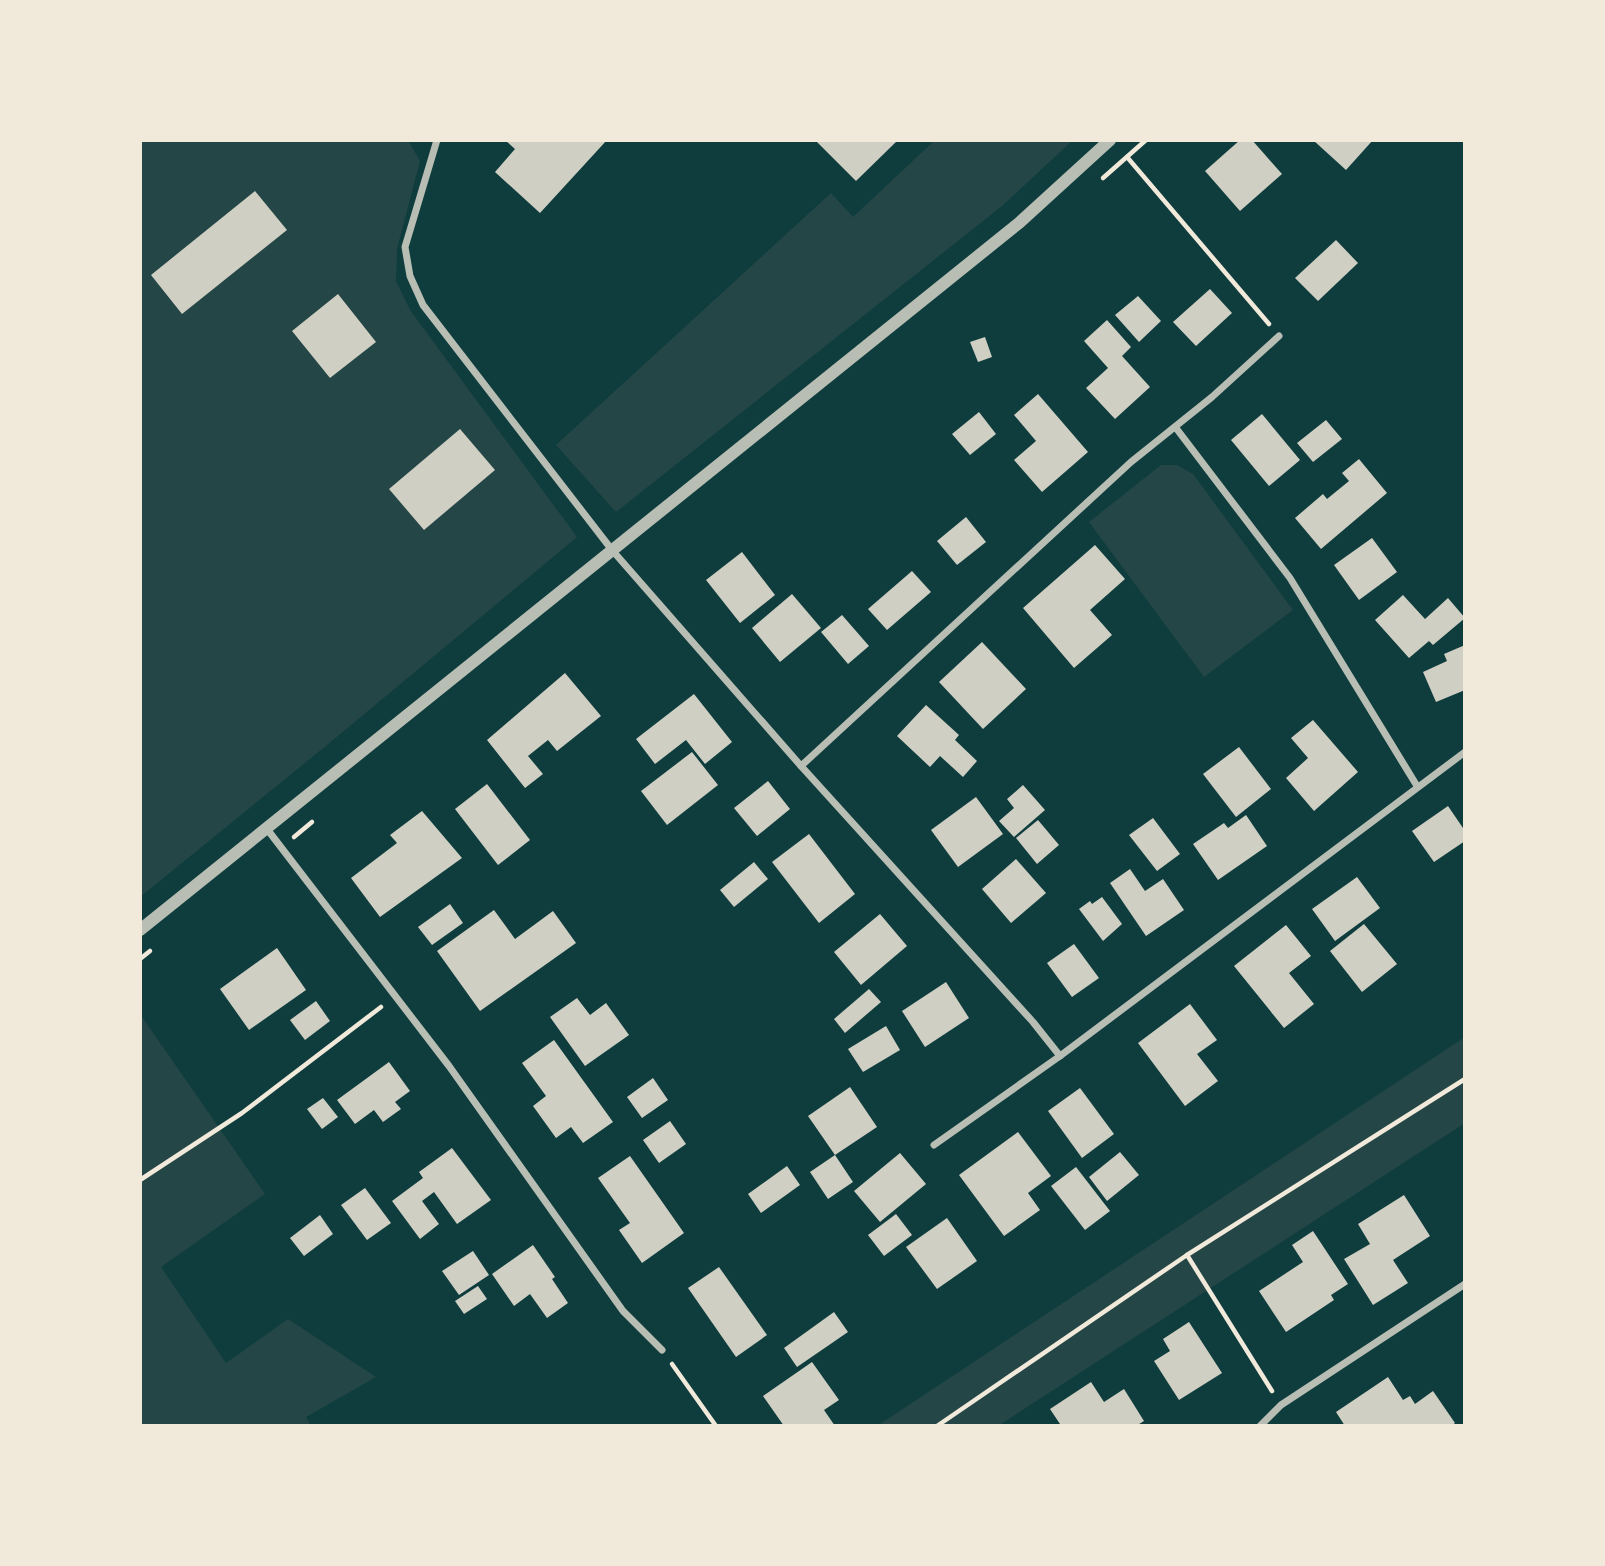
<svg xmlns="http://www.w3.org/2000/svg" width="1605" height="1566" font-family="Georgia,serif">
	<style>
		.green { fill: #244646 }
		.building { fill: #cfcfc3 }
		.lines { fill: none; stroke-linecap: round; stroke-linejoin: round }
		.path { stroke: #f1e9da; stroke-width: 4.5 }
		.minor { stroke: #b8beb3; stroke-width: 7 }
		.tertiary { stroke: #b8beb3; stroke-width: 12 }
	</style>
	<rect width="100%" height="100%" fill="#0f3d3e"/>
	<g class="green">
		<path d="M 140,140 L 408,140 L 420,161 L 397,249 L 396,281 L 410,310 L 577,537 L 327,745 L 140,897 Z"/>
		<path d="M 935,140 L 1073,140 L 1002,206 L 616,512 L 556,445 L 831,193 L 853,217 Z"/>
		<path d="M 1161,465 L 1177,465 L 1193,474 L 1293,610 L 1204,677 L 1089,522 Z"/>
		<path d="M 140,1014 L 265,1194 L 161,1267 L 226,1363 L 288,1319 L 376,1377 L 306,1417 L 311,1426 L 142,1426 L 140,1423 Z"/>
		<path d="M 1465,1037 L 1465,1123 L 998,1426 L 877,1426 Z"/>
	</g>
	<g class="building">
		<path d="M 505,140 L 607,140 L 540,213 L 495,172 L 515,149 Z"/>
		<path d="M 815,140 L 898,140 L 856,181 Z"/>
		<path d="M 1240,140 L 1252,140 L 1282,174 L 1240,211 L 1205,171 Z"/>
		<path d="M 1313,140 L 1373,140 L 1346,170 Z"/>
		<path d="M 255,191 L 287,230 L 182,314 L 151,275 Z"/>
		<path d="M 1336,240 L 1358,263 L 1318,301 L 1295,278 Z"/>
		<path d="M 1210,289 L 1232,313 L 1196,346 L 1173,322 Z"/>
		<path d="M 338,294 L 376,342 L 330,378 L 292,331 Z"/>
		<path d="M 1138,296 L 1161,321 L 1139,342 L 1115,315 Z"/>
		<path d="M 1107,320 L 1131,347 L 1122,356 L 1150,387 L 1115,419 L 1086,388 L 1108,368 L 1084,341 Z"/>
		<path d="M 985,337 L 992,357 L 978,362 L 970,342 Z"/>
		<path d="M 1038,394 L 1088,452 L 1042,492 L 1014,460 L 1036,441 L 1014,415 Z"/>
		<path d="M 979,412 L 996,434 L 970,455 L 952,434 Z"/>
		<path d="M 1262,414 L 1300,460 L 1269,486 L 1231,440 Z"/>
		<path d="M 1326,420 L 1342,439 L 1313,462 L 1297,443 Z"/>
		<path d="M 460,429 L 495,470 L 424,530 L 389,489 Z"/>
		<path d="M 1359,459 L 1387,493 L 1321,549 L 1295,518 L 1323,494 L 1327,499 L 1349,481 L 1342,473 Z"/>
		<path d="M 966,517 L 986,542 L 957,565 L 937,541 Z"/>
		<path d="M 1372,538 L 1397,572 L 1359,600 L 1334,565 Z"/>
		<path d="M 1095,545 L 1125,579 L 1090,610 L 1112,635 L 1074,668 L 1023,608 Z"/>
		<path d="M 742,552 L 775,595 L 740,623 L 706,580 Z"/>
		<path d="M 912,571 L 931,592 L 887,630 L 868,609 Z"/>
		<path d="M 792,594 L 821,628 L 780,662 L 752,628 Z"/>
		<path d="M 1403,595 L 1425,619 L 1448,598 L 1465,618 L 1433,645 L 1429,641 L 1409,658 L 1375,620 Z"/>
		<path d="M 842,615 L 869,646 L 848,664 L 821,632 Z"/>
		<path d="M 982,642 L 1026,689 L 983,729 L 939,682 Z"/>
		<path d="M 1465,645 L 1465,690 L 1436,702 L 1423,672 L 1447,661 L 1444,654 Z"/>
		<path d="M 565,673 L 601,716 L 557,751 L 548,740 L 528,756 L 543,774 L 525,788 L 487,740 Z"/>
		<path d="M 694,694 L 732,742 L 705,764 L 686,740 L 655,764 L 636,739 Z"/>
		<path d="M 926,705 L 959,735 L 955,740 L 977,761 L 963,777 L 940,756 L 930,767 L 897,736 Z"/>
		<path d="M 1313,720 L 1358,772 L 1314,811 L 1286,778 L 1308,758 L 1291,738 Z"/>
		<path d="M 1239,747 L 1271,789 L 1236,817 L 1203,774 Z"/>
		<path d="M 692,752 L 718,785 L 667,825 L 641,791 Z"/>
		<path d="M 768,781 L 790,809 L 757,836 L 734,808 Z"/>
		<path d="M 487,784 L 530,840 L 498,865 L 455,809 Z"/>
		<path d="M 1023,785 L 1045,810 L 1014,837 L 999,821 L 1014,808 L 1007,799 Z"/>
		<path d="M 976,797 L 1003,834 L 958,867 L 931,830 Z"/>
		<path d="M 1448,806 L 1465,831 L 1465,841 L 1434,862 L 1412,831 Z"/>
		<path d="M 422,811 L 462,858 L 380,917 L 351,878 L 397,843 L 390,835 Z"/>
		<path d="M 1246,815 L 1267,846 L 1218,880 L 1193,844 L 1224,823 L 1228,828 Z"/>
		<path d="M 1153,818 L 1180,854 L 1157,871 L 1129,835 Z"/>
		<path d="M 1038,820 L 1059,845 L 1037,864 L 1016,838 Z"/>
		<path d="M 809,834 L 855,894 L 819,923 L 772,862 Z"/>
		<path d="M 1016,859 L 1046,893 L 1011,923 L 982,889 Z"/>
		<path d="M 754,862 L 768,879 L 734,907 L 720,890 Z"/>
		<path d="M 1130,869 L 1145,891 L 1163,879 L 1184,910 L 1146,936 L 1110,883 Z"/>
		<path d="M 1357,877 L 1380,908 L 1335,941 L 1312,909 Z"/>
		<path d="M 1102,897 L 1122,924 L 1103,941 L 1079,909 L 1090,901 L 1092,904 Z"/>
		<path d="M 450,904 L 463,923 L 432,945 L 418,927 Z"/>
		<path d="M 494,910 L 515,939 L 553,911 L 576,943 L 480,1011 L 437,951 Z"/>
		<path d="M 880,914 L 907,946 L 861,985 L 834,952 Z"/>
		<path d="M 1364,924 L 1397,964 L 1362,992 L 1330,951 Z"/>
		<path d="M 1286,925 L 1311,956 L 1289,973 L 1314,1004 L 1284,1028 L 1234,966 Z"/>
		<path d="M 1074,944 L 1099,978 L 1072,997 L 1047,963 Z"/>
		<path d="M 277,948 L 306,990 L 249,1030 L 220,989 Z"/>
		<path d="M 946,982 L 969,1018 L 925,1047 L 902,1011 Z"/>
		<path d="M 869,989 L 881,1002 L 845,1033 L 834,1019 Z"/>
		<path d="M 577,998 L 590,1015 L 606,1003 L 629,1035 L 585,1066 L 550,1017 Z"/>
		<path d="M 316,1001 L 330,1021 L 305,1040 L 290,1020 Z"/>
		<path d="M 1190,1004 L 1217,1040 L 1197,1054 L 1218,1081 L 1185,1106 L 1138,1043 Z"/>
		<path d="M 886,1026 L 900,1050 L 863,1072 L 848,1049 Z"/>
		<path d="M 554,1040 L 613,1122 L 583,1143 L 571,1127 L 556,1138 L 533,1106 L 546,1096 L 522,1063 Z"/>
		<path d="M 389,1062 L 410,1091 L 395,1102 L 401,1109 L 383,1122 L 374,1110 L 355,1124 L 337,1100 Z"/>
		<path d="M 653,1078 L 668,1100 L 642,1118 L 627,1097 Z"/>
		<path d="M 850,1087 L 877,1127 L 835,1155 L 808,1116 Z"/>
		<path d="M 1080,1088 L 1114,1134 L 1082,1158 L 1048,1111 Z"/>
		<path d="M 323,1098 L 338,1117 L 322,1129 L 307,1109 Z"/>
		<path d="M 670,1121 L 686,1144 L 659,1163 L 643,1140 Z"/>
		<path d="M 1018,1132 L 1051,1176 L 1028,1193 L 1040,1210 L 1004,1236 L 959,1175 Z"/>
		<path d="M 452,1148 L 491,1200 L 457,1224 L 434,1192 L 422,1201 L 439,1224 L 420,1239 L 392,1201 L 423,1178 L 419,1172 Z"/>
		<path d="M 1120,1152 L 1139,1175 L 1107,1201 L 1089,1177 Z"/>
		<path d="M 900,1153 L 926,1184 L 880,1222 L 854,1191 Z"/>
		<path d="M 835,1155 L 853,1182 L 828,1199 L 810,1172 Z"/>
		<path d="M 630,1156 L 684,1233 L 642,1263 L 619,1230 L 630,1223 L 598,1178 Z"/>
		<path d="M 787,1166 L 800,1185 L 761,1213 L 748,1194 Z"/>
		<path d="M 1076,1167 L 1110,1211 L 1085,1230 L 1051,1186 Z"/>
		<path d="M 365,1188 L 391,1223 L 367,1240 L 341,1205 Z"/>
		<path d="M 1404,1195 L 1430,1236 L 1393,1260 L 1408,1283 L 1373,1305 L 1344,1259 L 1370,1244 L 1358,1224 Z"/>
		<path d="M 896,1214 L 912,1235 L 884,1256 L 868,1235 Z"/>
		<path d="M 320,1215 L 333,1234 L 304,1256 L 290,1238 Z"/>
		<path d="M 947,1218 L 977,1261 L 937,1289 L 906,1247 Z"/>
		<path d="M 1313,1231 L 1348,1284 L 1331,1295 L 1334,1300 L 1286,1332 L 1259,1291 L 1303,1262 L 1292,1245 Z"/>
		<path d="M 533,1245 L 555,1277 L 552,1279 L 568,1303 L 547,1318 L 530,1294 L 514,1306 L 492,1274 Z"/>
		<path d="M 473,1251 L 489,1275 L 459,1295 L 442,1271 Z"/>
		<path d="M 719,1267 L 767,1335 L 736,1357 L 688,1288 Z"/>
		<path d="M 478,1286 L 487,1299 L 464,1314 L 455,1301 Z"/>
		<path d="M 834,1312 L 848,1332 L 797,1367 L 784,1348 Z"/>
		<path d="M 1189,1322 L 1222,1373 L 1179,1400 L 1154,1361 L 1170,1351 L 1163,1339 Z"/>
		<path d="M 812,1362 L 839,1400 L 824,1410 L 835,1426 L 784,1426 L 763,1396 Z"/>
		<path d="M 1388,1377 L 1403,1400 L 1410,1396 L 1415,1404 L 1433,1391 L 1455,1423 L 1451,1426 L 1345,1426 L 1336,1412 Z"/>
		<path d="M 1091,1382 L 1104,1402 L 1124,1389 L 1144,1421 L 1136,1426 L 1057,1426 L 1060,1424 L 1050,1409 Z"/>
	</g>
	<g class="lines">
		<g class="path">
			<path d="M 1127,157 L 1269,324"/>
			<path d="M 1103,178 L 1146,140"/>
			<path d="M 294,837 L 312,822"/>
			<path d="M 140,959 L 150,951"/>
			<path d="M 140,1180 L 242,1113 L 381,1007"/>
			<path d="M 1187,1255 L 1272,1391"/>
			<path d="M 672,1364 L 716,1426"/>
			<path d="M 937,1426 L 1187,1255 L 1465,1079"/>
		</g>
		<g class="minor">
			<path d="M 437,140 L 405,247 L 410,276 L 423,305 L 612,550 L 801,766 L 1033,1022 L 1060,1056"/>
			<path d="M 1176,428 L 1290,578 L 1417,786"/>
			<path d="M 801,766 L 1131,462 L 1212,397 L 1279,336"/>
			<path d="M 267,829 L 449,1066 L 623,1311 L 662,1350"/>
			<path d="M 934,1145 L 1060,1056 L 1465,752"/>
			<path d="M 1260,1426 L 1281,1405 L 1465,1284"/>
		</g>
		<path class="tertiary" d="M 140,930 L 1019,223 L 1110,140"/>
	</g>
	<rect width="1605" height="1566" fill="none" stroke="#f1e9da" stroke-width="284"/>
</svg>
